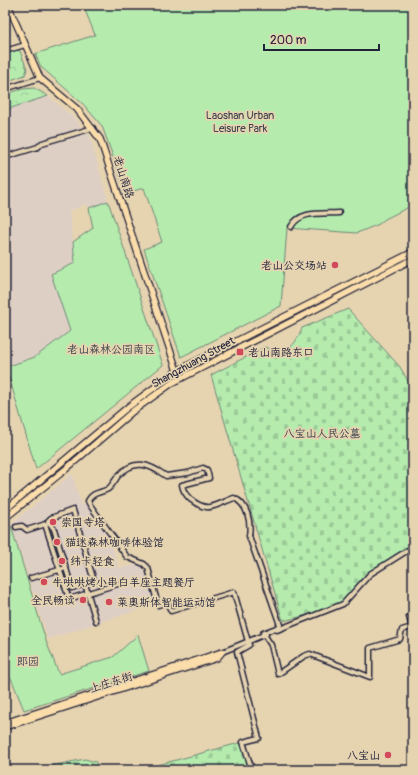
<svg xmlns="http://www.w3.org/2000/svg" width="418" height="775" font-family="Pangolin,'LXGW WenKai TC',sans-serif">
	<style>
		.built { fill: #decfc5 }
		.forest { fill: url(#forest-crowns); stroke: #6c8774 }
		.cemetery { fill: url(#cemetery-stones); stroke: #6c8774 }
		.green { fill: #b5ecae; stroke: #6c8774 }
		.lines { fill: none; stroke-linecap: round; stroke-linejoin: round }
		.minor-casing { stroke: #22223b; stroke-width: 7 }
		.major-casing { stroke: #22223b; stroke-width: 8 }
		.minor { stroke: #e6d4b1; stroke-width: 4 }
		.major { stroke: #faddab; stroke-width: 5.5 }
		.poi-dot { fill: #d1495b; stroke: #e6d4b1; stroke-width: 1.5 }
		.labels { text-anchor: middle; stroke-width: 3.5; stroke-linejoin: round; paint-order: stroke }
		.park-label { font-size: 11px; fill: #38404c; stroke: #e6d4b1 }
		.street-label { font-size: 11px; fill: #22223b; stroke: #e6d4b1 }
		.poi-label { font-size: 11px; fill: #22223b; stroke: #e6d4b1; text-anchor: start }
	</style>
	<defs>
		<pattern id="forest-crowns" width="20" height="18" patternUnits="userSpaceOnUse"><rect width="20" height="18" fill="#b5ecae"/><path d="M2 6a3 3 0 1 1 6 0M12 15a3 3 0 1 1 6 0" fill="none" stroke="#9bca97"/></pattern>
		<pattern id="cemetery-stones" width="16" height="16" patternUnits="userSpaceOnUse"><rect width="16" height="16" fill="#b5ecae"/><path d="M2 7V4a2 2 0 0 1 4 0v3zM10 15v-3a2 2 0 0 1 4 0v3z" fill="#9bca97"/></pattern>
	</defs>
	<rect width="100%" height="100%" fill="#e6d4b1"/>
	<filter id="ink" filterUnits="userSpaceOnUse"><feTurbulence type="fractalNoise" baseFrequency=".025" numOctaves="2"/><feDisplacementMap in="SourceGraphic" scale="8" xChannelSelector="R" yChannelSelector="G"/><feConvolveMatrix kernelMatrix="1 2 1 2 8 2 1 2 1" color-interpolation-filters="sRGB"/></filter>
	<g filter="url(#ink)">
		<g class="built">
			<path d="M 48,96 L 78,121 L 83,135 L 89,133 L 108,201 L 89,208 L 87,204 L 69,211 L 76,263 L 51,274 L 70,331 L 35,357 L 5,367 L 5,110 Z"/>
			<path d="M 72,474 L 81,505 L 86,504 L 111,541 L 119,568 L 142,564 L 156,604 L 48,639 L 11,524 Z"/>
		</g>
		<g class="forest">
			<path d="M 16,50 L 20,51 L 27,69 L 25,75 L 5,82 L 5,53 Z"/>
			<path d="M 34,88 L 48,96 L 5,110 L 5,94 L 23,89 Z"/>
		</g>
		<g class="cemetery">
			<path d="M 348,309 L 400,367 L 413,390 L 413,544 L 371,571 L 345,601 L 315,613 L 283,621 L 211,375 L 265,347 L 278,353 C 294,348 295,343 302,328 Z"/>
			<path d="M 243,742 L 252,770 L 139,770 Z"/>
			<path d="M 85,759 L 96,762 L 97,770 L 30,770 Z"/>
		</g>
		<g class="green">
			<path d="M 83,5 L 413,5 L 413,205 L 385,219 L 379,224 L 357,233 L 287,228 L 281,306 L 181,357 L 144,249 L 162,242 L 144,188 L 126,193 L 102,126 L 83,104 L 41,67 L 35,54 L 95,35 Z"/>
			<path d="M 108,201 L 163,365 L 36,469 L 6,367 L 35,357 L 70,331 L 51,274 L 75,263 L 73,242 L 93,228 L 89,208 Z"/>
			<path d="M 11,526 L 46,641 L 59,674 L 113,657 L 138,635 L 149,671 L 24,710 L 11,678 L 5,679 L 5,531 Z"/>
		</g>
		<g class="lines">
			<g class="minor-casing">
				<g id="minor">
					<path d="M 5,51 L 25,45"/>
					<path d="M 5,89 L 40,78"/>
					<path d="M 5,157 L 38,147 L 42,143 L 93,128"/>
					<path d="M 291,227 C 300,210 322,214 339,213"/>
					<path d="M 73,510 L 94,581 L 72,588 L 54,529 L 48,521 L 51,518 Z"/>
					<path d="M 45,524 L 69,599 L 121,583"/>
					<path d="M 16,527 L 22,526 L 27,530 L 46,524"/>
					<path d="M 31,578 L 66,568"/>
					<path d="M 85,584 L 96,621"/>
					<path d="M 277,630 L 343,604 L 370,574 L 413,547"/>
					<path d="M 222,652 L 266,634"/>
					<path d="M 252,770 L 243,742 L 259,738 L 237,652 L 249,645 L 234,592 L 171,611 L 167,602 L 158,605 L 148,568 L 144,564 L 127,557 L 90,505 L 88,501 C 92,492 101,493 108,489 C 112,486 115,480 118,476 C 134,458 149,464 166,476 L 188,473 L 203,468 L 207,470 L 209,478 L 182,485 C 183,491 186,495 190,499 C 209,514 214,505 234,498 C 248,504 251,523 249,536 L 280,625 L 276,628 L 263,633 L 271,645 L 278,674 L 304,656 L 310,654 L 370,677 L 370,648 L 400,639 L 402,630 L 412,627 L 409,617 L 413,616"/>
				</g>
			</g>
			<g class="major-casing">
				<g id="major">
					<path d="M 8,5 L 40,78 L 77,109 L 100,139 L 177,371 L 181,378"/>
					<path d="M 5,510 L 128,407 L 177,371 L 413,252"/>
					<path d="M 5,518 L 66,469 L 133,411 L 172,383 L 413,259"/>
					<path d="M 5,723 L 222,652 L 217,658 L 5,727"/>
				</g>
			</g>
			<use href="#minor" class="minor"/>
			<use href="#major" class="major"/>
		</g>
	</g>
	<g class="poi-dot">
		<circle cx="335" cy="265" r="4"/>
		<rect x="236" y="348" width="8" height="8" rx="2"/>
		<circle cx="53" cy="522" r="4"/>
		<circle cx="57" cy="542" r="4"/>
		<circle cx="62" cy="561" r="4"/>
		<circle cx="44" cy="582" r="4"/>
		<circle cx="83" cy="600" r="4"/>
		<circle cx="109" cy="602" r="4"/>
		<circle cx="388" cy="755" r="4"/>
	</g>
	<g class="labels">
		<g class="park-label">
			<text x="240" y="119">Laoshan Urban<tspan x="240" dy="13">Leisure Park</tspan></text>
			<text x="111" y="353">老山森林公园南区</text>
			<text x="322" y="437">八宝山人民公墓</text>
			<text x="28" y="665">郎园</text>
		</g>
		<g class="street-label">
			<text transform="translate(124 177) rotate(72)" y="4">老山南路</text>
			<text transform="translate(193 362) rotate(-29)" y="4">Shangzhuang Street</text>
			<text transform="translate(111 682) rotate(-18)" y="4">上庄东街</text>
		</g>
		<g class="poi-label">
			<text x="327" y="269" text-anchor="end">老山公交场站</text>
			<text x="248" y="356">老山南路东口</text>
			<text x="61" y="526">崇国寺塔</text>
			<text x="65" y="546">猫迷森林咖啡体验馆</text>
			<text x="70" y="565">纬卡轻食</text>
			<text x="52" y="586">牛哄哄烤小串白羊座主题餐厅</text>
			<text x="75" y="604" text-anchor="end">全民畅读</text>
			<text x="117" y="606">莱奥斯体智能运动馆</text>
			<text x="380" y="759" text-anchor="end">八宝山</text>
		</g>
	</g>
	<rect width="418" height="775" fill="none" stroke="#e6d4b1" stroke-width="20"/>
	<rect x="10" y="10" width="398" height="755" fill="none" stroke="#22223b" stroke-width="1.5" filter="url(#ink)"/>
	<path d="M264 44v6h115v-6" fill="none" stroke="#22223b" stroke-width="2"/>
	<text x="270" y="44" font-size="12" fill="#22223b" stroke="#e6d4b1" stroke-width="3" paint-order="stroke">200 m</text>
</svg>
